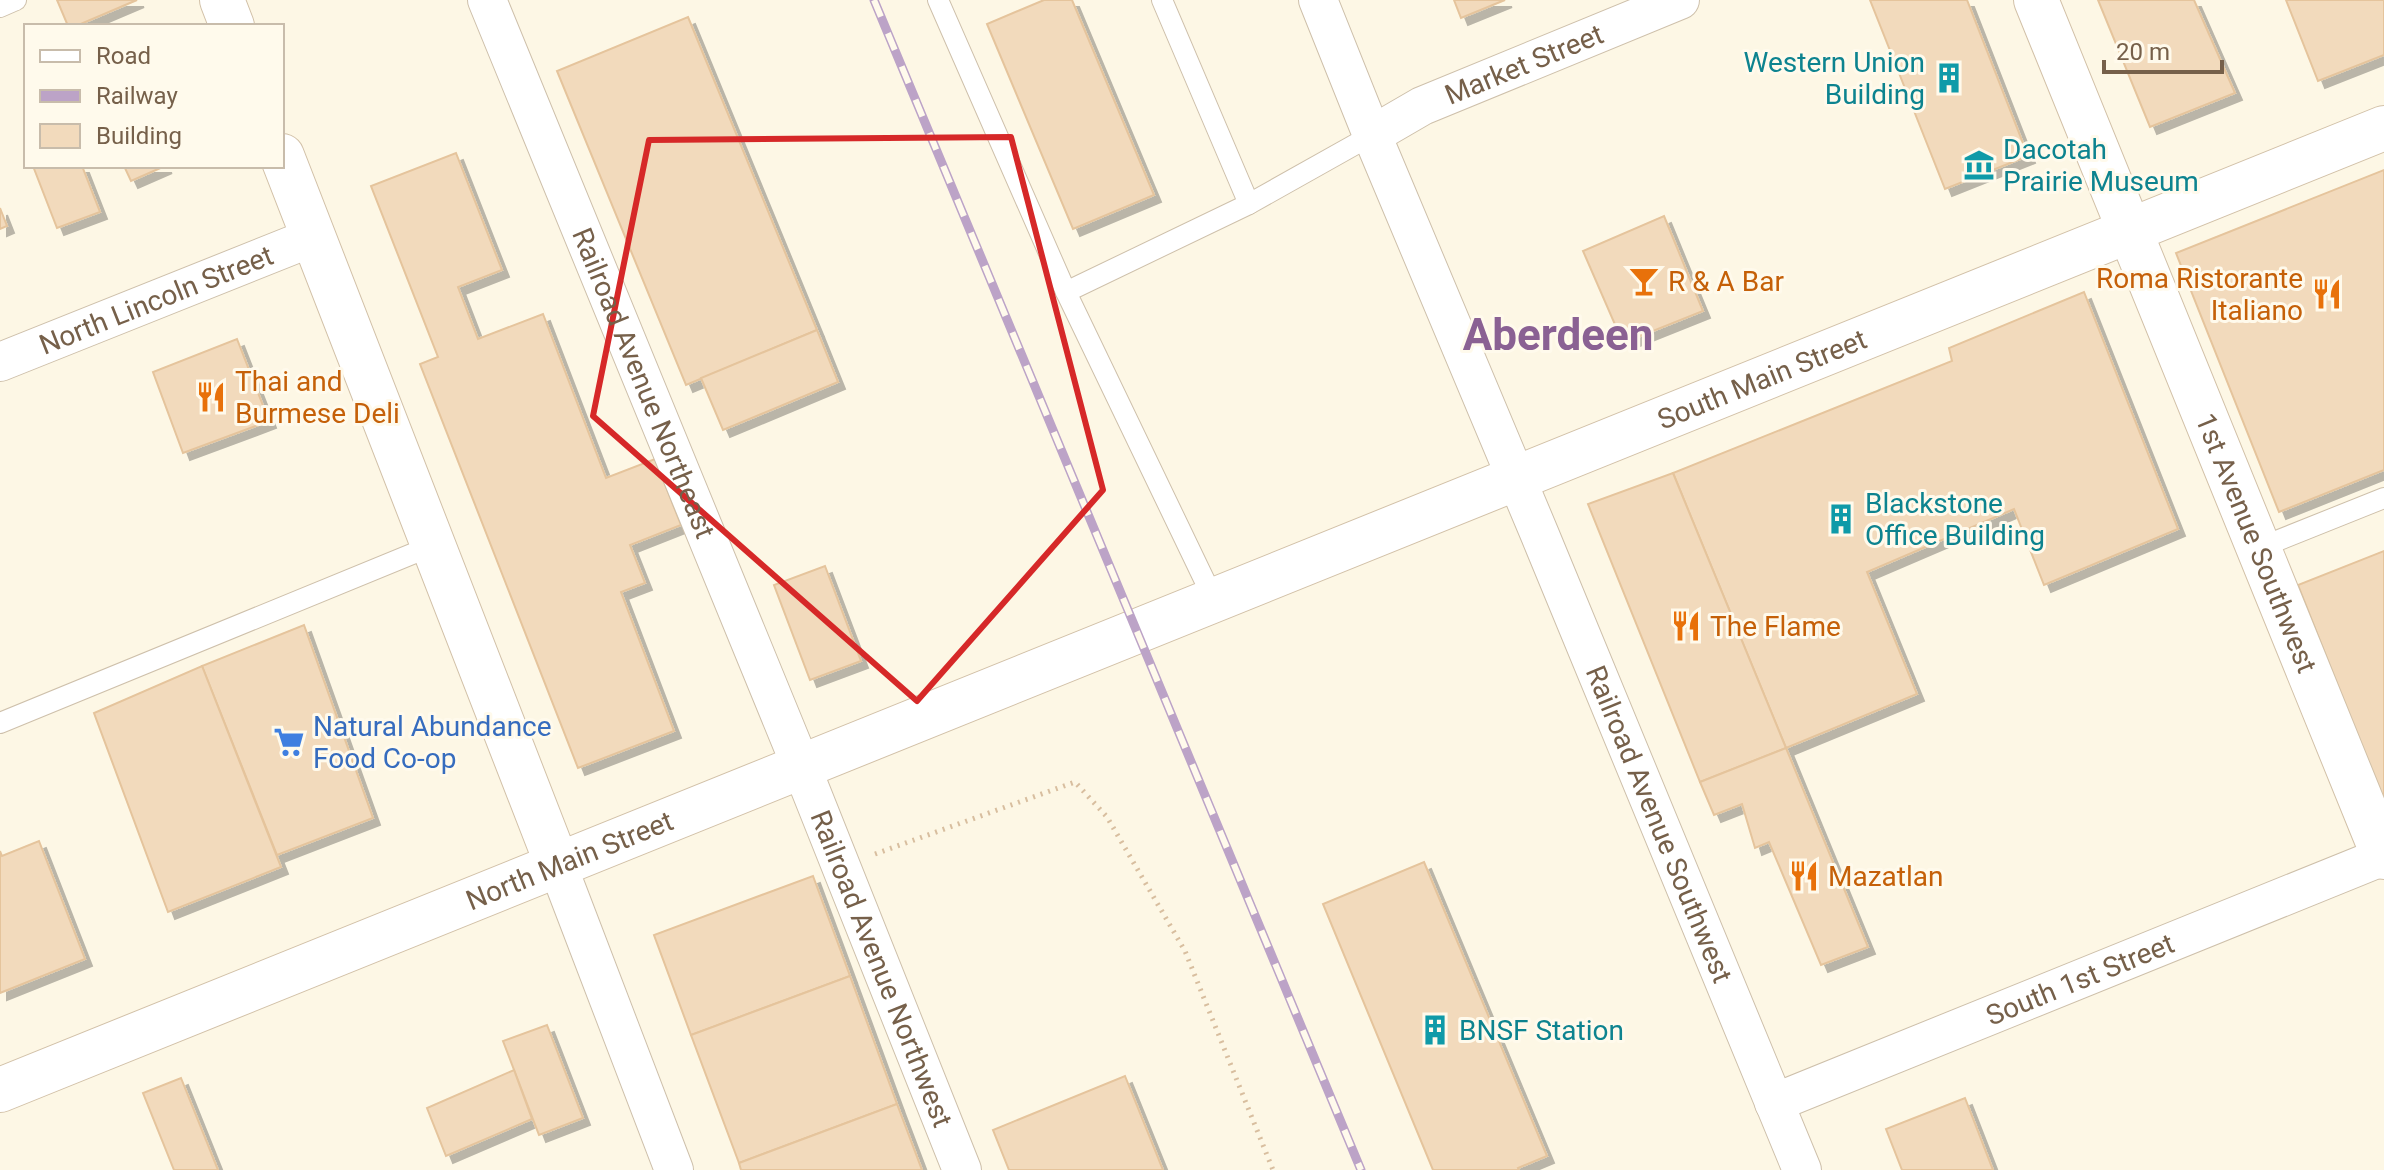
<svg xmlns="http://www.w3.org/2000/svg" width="2384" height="1170" font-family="Roboto,sans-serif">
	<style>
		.building { fill: #f2dabc; stroke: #e5c49c; stroke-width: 2; filter: url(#shadow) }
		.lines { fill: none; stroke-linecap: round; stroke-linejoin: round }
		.lane-casing { stroke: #cec0ab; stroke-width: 22 }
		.street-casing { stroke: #cec0ab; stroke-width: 40 }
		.secondary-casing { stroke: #d2c1a8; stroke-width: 46 }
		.path { stroke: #d8be9f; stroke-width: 5; stroke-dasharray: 2 6; stroke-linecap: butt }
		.lane { stroke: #fff; stroke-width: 20 }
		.street { stroke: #fff; stroke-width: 38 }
		.secondary { stroke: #fff; stroke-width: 44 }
		.rail-casing { stroke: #bca3c7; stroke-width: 9 }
		.rail { stroke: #fffaec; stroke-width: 6; stroke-dasharray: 18; stroke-linecap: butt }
		.marked { fill: none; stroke: #d62828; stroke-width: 6; stroke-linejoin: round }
		.labels { text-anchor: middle; stroke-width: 6; stroke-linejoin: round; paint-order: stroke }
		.culture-label { font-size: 28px; fill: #0d838f; stroke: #fffaec; text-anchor: start }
		.street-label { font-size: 28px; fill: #76604a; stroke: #fffaec }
		.food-label { font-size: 28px; fill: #c56008; stroke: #fffaec; text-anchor: start }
		.shop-label { font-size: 28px; fill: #366cbe; stroke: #fffaec; text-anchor: start }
		.town-label { font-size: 44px; font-weight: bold; fill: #8a6193; stroke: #fffaec }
	</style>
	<defs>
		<filter id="shadow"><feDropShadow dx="7" dy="7" stdDeviation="0" flood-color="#0004"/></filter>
	</defs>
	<rect width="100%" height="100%" fill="#fdf7e5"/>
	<g class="building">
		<path d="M 57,0 L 137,0 L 76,26 L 68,26 Z"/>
		<path d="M 1044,0 L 1072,0 L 1154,195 L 1073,229 L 987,24 Z"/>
		<path d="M 1454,0 L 1505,0 L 1461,18 Z"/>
		<path d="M 1870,0 L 1967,0 L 2028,156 L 1945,189 Z"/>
		<path d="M 2098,0 L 2194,0 L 2235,93 L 2150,127 Z"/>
		<path d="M 2286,0 L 2384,0 L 2384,55 L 2318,81 Z"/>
		<path d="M 688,17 L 817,330 L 686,385 L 557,71 Z"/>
		<path d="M 456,153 L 502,270 L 458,287 L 478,339 L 543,314 L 606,478 L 655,459 L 681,525 L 630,545 L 645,583 L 621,592 L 674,731 L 578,768 L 420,364 L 438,357 L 371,186 Z"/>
		<path d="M 33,166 L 82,166 L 100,212 L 57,228 Z"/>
		<path d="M 124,166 L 165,166 L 131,181 Z"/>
		<path d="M 2384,170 L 2384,470 L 2279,512 L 2176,253 Z"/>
		<path d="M 0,208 L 7,226 L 0,229 Z"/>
		<path d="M 1664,216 L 1703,311 L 1623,343 L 1583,251 Z"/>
		<path d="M 2084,292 L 2178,529 L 2044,585 L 2014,509 L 1867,572 L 1917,694 L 1786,748 L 1673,473 L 1952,361 L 1949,348 Z"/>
		<path d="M 817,330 L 838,382 L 723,430 L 701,378 Z"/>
		<path d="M 237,339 L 269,421 L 183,453 L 153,372 Z"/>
		<path d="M 1673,473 L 1786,748 L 1700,782 L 1588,504 Z"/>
		<path d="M 2384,551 L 2384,803 L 2298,585 Z"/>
		<path d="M 825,566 L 861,661 L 810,680 L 774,585 Z"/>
		<path d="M 304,625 L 373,818 L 277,855 L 202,666 Z"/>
		<path d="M 202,666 L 281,867 L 168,912 L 94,713 Z"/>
		<path d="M 1786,748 L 1868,947 L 1821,965 L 1769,842 L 1755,848 L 1742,804 L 1714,815 L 1700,782 Z"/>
		<path d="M 39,841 L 85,959 L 0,993 L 0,851 L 2,856 Z"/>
		<path d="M 1424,862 L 1547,1156 L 1518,1168 L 1519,1170 L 1433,1170 L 1323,904 Z"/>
		<path d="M 813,876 L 850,976 L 691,1035 L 654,935 Z"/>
		<path d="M 850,976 L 897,1104 L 739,1163 L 691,1035 Z"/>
		<path d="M 547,1025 L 583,1118 L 539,1135 L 503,1041 Z"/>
		<path d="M 514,1070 L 532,1119 L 446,1156 L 427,1108 Z"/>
		<path d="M 1125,1076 L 1163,1170 L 1009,1170 L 993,1130 Z"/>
		<path d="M 181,1078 L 218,1170 L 174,1170 L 143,1093 Z"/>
		<path d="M 1965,1098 L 1993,1170 L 1902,1170 L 1886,1129 Z"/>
		<path d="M 897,1104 L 922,1170 L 741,1170 L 739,1163 Z"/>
	</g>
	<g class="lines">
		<g class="lane-casing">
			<g id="lane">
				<path d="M 938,0 L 1066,292 L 1214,600"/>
				<path d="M 1162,0 L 1249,204"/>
				<path d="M 0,7 L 16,0"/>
				<path d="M 1066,292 L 1249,204 L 1372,135"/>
				<path d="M 2259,548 L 2384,498"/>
				<path d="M 0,723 L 434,545"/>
			</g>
		</g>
		<g class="street-casing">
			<g id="street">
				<path id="s1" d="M 487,0 L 801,766 L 962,1170"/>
				<path id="s2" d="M 1318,0 L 1372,135 L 1540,535 L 1802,1170"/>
				<path id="s3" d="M 1372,135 L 1422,106 L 1680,0"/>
				<path id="s4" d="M 0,362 L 313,237"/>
				<path d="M 557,864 L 674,1170"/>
				<path id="s5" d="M 1774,1103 L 2384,856"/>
			</g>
		</g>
		<g class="secondary-casing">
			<g id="secondary">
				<path d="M 222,0 L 232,26"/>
				<path id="s6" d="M 2036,0 L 2384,857"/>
				<path d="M 282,156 L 557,864"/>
				<path id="s7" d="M 0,1090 L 2384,128"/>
			</g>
		</g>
		<path class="path" d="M 875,854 L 1075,782 L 1107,817 L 1185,951 L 1273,1170"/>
		<use href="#lane" class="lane"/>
		<use href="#street" class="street"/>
		<use href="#secondary" class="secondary"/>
		<g class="rail-casing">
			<path id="rail" d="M 874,0 L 1361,1170"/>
		</g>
		<use href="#rail" class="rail"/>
	</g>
	<path class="marked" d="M 1011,137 L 1103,490 L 917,701 L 593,416 L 649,140 Z"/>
	<defs>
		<g id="building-bare" transform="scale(2.4)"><path d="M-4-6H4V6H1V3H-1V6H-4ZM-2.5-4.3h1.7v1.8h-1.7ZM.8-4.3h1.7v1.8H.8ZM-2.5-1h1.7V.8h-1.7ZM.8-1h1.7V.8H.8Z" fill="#0f9aa8" stroke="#fffaec" stroke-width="2.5" paint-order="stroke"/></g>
		<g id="museum-bare" transform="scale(2.4)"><path d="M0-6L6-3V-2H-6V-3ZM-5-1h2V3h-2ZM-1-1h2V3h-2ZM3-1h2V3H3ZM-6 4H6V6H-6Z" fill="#0f9aa8" stroke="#fffaec" stroke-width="2.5" paint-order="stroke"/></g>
		<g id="bar-bare" transform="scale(2.4)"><path d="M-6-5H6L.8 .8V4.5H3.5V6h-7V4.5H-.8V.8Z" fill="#e8710a" stroke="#fffaec" stroke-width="2.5" paint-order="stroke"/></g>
		<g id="restaurant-bare" transform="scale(2.4)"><path d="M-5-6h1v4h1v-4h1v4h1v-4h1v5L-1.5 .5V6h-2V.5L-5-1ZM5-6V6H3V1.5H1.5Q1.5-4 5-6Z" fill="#e8710a" stroke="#fffaec" stroke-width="2.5" paint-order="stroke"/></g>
		<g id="supermarket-bare" transform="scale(2.4)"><path d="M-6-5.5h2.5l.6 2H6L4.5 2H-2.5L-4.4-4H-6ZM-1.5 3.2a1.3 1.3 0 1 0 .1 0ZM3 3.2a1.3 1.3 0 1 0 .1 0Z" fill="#3f7fe0" stroke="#fffaec" stroke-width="2.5" paint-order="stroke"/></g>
	</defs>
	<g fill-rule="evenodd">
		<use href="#building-bare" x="1949" y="78"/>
		<use href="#museum-bare" x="1979" y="165"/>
		<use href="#bar-bare" x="1644" y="281"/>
		<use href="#restaurant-bare" x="2327" y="294"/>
		<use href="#restaurant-bare" x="211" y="397"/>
		<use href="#building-bare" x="1841" y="519"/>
		<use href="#restaurant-bare" x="1686" y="626"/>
		<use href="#supermarket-bare" x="289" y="742"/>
		<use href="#restaurant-bare" x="1804" y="876"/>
		<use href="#building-bare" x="1435" y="1030"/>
	</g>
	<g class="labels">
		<g class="culture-label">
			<text x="1925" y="72" text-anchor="end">Western Union<tspan x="1925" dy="32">Building</tspan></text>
			<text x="2003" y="159">Dacotah<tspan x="2003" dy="32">Prairie Museum</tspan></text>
			<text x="1865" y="513">Blackstone<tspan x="1865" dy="32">Office Building</tspan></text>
			<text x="1459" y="1040">BNSF Station</text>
		</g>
		<g class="street-label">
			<text dy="10" stroke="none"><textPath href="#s3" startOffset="168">Market Street</textPath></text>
			<text dy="10" stroke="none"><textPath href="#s4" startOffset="168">North Lincoln Street</textPath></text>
			<text dy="10" stroke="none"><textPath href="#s7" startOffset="1900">South Main Street</textPath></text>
			<text dy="10" stroke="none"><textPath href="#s1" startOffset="414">Railroad Avenue Northeast</textPath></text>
			<text dy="10" stroke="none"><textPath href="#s6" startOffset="586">1st Avenue Southwest</textPath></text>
			<text dy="10" stroke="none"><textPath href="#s2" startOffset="892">Railroad Avenue Southwest</textPath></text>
			<text dy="10" stroke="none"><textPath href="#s7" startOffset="614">North Main Street</textPath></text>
			<text dy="10" stroke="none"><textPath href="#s1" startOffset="1046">Railroad Avenue Northwest</textPath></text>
			<text dy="10" stroke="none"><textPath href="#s5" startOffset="330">South 1st Street</textPath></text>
		</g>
		<g class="food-label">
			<text x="2303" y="288" text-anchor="end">Roma Ristorante<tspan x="2303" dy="32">Italiano</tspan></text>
			<text x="1668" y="291">R &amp; A Bar</text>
			<text x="235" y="391">Thai and<tspan x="235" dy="32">Burmese Deli</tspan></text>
			<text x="1710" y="636">The Flame</text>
			<text x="1828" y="886">Mazatlan</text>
		</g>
		<g class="shop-label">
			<text x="313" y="736">Natural Abundance<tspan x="313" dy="32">Food Co-op</tspan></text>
		</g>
		<g class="town-label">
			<text x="1558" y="350">Aberdeen</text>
		</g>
	</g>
	<rect x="24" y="24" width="260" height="144" fill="#fffaec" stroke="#c8bcab" stroke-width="2"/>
	<rect x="40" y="50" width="40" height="12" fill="#ffffff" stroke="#c8bcab" stroke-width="2"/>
	<text x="96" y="64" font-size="24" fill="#76604a">Road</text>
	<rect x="40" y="90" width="40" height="12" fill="#bca3c7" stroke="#c8bcab" stroke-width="2"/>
	<text x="96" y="104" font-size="24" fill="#76604a">Railway</text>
	<rect x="40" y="124" width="40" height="24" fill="#f2dabc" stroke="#c8bcab" stroke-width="2"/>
	<text x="96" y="144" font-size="24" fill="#76604a">Building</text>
	<path d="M2104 60v12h118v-12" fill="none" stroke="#76604a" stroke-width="4"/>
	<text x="2116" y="60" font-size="24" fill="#76604a" stroke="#fffaec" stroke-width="6" paint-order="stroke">20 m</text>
</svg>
